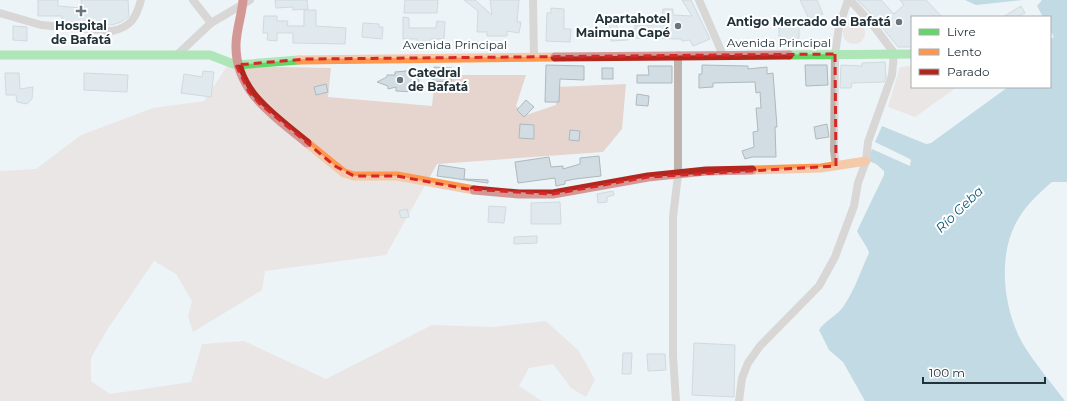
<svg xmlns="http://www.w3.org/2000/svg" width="1067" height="401" font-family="Montserrat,sans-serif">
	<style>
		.green { fill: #e6d4ce }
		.water { fill: #8fbacd }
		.building { fill: #d1dde3; stroke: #aeb9be }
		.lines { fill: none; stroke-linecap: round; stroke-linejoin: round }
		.street { stroke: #bfb3ae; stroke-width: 8 }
		.fast { stroke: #63d668; stroke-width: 9 }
		.slow { stroke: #ff974d; stroke-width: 9 }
		.jam { stroke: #b3261e; stroke-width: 9 }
		.marked { fill: none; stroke: #d62828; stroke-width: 3; stroke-dasharray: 8 5; stroke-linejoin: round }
		.poi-dot { fill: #69767c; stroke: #fff; stroke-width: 1.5 }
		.labels { text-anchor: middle; stroke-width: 4; stroke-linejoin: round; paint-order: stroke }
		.poi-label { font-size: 12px; font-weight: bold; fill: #22323a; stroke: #fff; text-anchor: end }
		.street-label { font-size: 12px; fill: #22323a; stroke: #fff }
		.water-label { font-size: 13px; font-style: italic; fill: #0b5873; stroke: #fff }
	</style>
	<rect width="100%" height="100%" fill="#ecf4f8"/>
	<g class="green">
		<circle cx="854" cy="33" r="11"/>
		<path d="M 227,66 L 331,68 L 328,97 L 432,106 L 435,75 L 526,75 L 516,106 L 526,115 L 556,105 L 556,87 L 626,84 L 622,129 L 603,152 L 437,164 L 386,255 L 265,271 L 262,290 L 193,332 L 188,317 L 192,301 L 176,274 L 154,261 L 107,330 L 91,358 L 91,381 L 110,394 L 191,382 L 202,344 L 244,341 L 326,379 L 432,325 L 493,327 L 546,321 L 579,351 L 595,380 L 586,397 L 571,388 L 553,364 L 529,368 L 519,386 L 542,401 L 0,401 L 0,171 L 36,169 L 81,135 L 153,108 L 204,101 Z"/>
		<path d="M 912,66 L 912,87 L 957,87 L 915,117 L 888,107 L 900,67 Z"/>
	</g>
	<g class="water">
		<path d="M 965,0 L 1022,0 L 976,5 Z"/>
		<path d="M 1042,0 L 1067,0 L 1067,182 L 1052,182 C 1038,194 1024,207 1016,223 C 997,258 1004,311 1023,344 C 1035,364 1051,382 1065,401 L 865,401 L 843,362 L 829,350 L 819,330 C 825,320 838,316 845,304 C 855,289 861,270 869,253 C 867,245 861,240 857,231 L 884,175 L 884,171 L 876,164 L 867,160 L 872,149 L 910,166 L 911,160 L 908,158 L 875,142 L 882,126 L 926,144 L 931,143 L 1008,87 L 1050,87 L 1050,39 L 1054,37 L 1050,30 L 1050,17 L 1043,17 L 1037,6 Z"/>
	</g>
	<g class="building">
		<path d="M 38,0 L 58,0 L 58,6 L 82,8 L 81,0 L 128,0 L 129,16 L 121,22 L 112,25 L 62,21 L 62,16 L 38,16 Z"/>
		<path d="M 275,0 L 307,0 L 308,9 L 293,10 L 293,7 L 276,8 Z"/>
		<path d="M 405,0 L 438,0 L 437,13 L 404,13 Z"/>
		<path d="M 464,0 L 475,0 L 492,15 L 490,0 L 519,0 L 517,22 L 521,22 L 519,33 L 507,31 L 507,36 L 487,36 L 487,32 L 477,32 L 478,11 Z"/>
		<path d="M 682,0 L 691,0 L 710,39 L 693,46 L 690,40 L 682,41 L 682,39 L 628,38 L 628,40 L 611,41 L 611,30 L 607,21 L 613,18 L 619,31 L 635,30 L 635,25 L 652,25 L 652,19 L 662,19 L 663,9 L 673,9 L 673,15 L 692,16 Z"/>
		<path d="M 800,0 L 817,0 L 823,14 L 809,19 Z"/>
		<path d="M 857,0 L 881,0 L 894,14 L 904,5 L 900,0 L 926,0 L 942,17 L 912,17 L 912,47 L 898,47 L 881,26 L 883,25 Z"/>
		<path d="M 1021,6 L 1025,13 L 1017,17 L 1003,17 Z"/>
		<path d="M 551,8 L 564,9 L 564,29 L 571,29 L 570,42 L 546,41 L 547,13 L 551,13 Z"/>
		<path d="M 304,10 L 316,10 L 316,26 L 346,28 L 345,44 L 293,43 L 293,33 L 277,33 L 277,41 L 267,40 L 268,33 L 263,33 L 264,16 L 277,16 L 277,21 L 288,21 L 287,26 L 304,26 Z"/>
		<path d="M 403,17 L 409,18 L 409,28 L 436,28 L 437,21 L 445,22 L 444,39 L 430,39 L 429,42 L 417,42 L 417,39 L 403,39 Z"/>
		<path d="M 779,22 L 799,23 L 799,41 L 779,41 Z"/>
		<path d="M 363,23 L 379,24 L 379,27 L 383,27 L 382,39 L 362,37 Z"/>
		<path d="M 13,26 L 27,27 L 27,41 L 13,40 Z"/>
		<path d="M 885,62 L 886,77 L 884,82 L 852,83 L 851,88 L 840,88 L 841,65 L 862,66 L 862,63 Z"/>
		<path d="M 546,65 L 584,66 L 584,80 L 560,79 L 559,102 L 545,102 Z"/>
		<path d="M 702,65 L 748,66 L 748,69 L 767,67 L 767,74 L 773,73 L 777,127 L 775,127 L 776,157 L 752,157 L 745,159 L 742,151 L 754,147 L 753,132 L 758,131 L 756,108 L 761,108 L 760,92 L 756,93 L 755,82 L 713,83 L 713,87 L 699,88 L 699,74 L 702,74 Z"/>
		<path d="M 805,65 L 827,65 L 828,85 L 806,86 Z"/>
		<path d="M 648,66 L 672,66 L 672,83 L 637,83 L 637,75 L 649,75 Z"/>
		<path d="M 434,67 L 452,68 L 451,82 L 433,81 Z"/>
		<rect x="602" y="68" width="11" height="11"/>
		<path d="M 417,70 L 419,81 L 417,92 L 396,91 L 396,87 L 388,89 L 388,86 L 377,82 L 387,77 L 387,75 L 395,75 L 395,72 Z"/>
		<path d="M 203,71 L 214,72 L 211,97 L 181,93 L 184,74 L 202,77 Z"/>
		<path d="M 5,73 L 19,73 L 20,89 L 33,87 L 32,99 L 27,104 L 17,102 L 16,95 L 6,95 Z"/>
		<path d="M 84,73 L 128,75 L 127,92 L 84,90 Z"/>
		<path d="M 326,84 L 328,92 L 316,95 L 314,87 Z"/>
		<path d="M 637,94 L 649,96 L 648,106 L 636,105 Z"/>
		<path d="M 526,100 L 534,107 L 524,117 L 517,110 Z"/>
		<path d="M 520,124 L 534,125 L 534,139 L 519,138 Z"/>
		<path d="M 827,124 L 829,137 L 816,139 L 814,127 Z"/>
		<path d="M 570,130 L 580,131 L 579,141 L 569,140 Z"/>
		<path d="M 599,156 L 601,176 L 575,179 L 565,181 L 565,184 L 556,186 L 555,178 L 518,183 L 515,162 L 549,157 L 551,167 L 563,166 L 563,169 L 580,164 L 580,158 Z"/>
		<path d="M 439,165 L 465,169 L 464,179 L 488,180 L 488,183 L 437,176 Z"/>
		<path d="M 613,191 L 614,195 L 607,197 L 607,202 L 598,203 L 597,194 Z"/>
		<path d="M 560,202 L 561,224 L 531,224 L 531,203 Z"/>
		<path d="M 489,206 L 506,207 L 504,223 L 488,222 Z"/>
		<path d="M 407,209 L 409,217 L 401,218 L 399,211 Z"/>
		<path d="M 537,236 L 537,243 L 514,244 L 514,237 Z"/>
		<path d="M 694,343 L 735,345 L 734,397 L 692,395 Z"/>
		<path d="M 623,353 L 632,353 L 631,374 L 622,374 Z"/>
		<path d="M 647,354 L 665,354 L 666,370 L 648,371 Z"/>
	</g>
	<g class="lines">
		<g class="street">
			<path d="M 193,0 L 211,23"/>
			<path d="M 533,0 L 534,57"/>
			<path d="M 699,0 L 723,55"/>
			<path d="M 0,13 L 41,25 L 112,31 C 131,27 136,18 141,0"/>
			<path d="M 177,55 L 211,23 L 250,0"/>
			<path d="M 836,166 L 834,150 L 835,54 L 839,27 L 848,0"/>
			<path d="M 676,401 L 673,356 L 673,217 L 678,175 L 678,55"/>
			<path d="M 739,401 L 742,378 L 748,363 L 760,346 L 819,286 L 835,257 L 854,206 L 858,183 L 866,161 L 868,142 L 892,75 L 894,53 L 873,25 L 850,0"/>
		</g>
		<g class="fast">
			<path d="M 0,55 L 210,55 L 236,65 L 299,60"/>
			<path d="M 789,55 L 912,54"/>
		</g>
		<g class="slow">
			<path d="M 299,60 L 555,57"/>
			<path d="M 307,143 L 344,173 L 354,176 L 397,176 L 474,190"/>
			<path d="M 752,170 L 821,168 L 866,161"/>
		</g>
		<g class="jam">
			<path d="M 243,0 C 242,15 236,30 236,45 C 235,92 275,116 307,143"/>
			<path d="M 555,57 L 789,55"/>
			<path d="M 474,190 L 519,194 L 553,194 L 648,177 L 706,171 L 752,170"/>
		</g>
	</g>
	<path d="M0 0H1067V401H0ZM 835,54 L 836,166 L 648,177 L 553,194 L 467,189 L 397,176 L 354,176 L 335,166 L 259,103 L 249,92 L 236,65 L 306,59 Z" fill="#ecf4f8" fill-opacity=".55" fill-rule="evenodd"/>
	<path class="marked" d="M 835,54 L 836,166 L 648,177 L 553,194 L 467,189 L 397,176 L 354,176 L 335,166 L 259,103 L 249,92 L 236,65 L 306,59 Z"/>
	<g class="poi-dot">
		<path d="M79 5h4v4h4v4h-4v4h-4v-4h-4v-4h4z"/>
		<circle cx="899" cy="22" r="4"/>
		<circle cx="678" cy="26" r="4"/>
		<circle cx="400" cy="80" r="4"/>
	</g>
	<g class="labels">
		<g class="poi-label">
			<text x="670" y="23">Apartahotel<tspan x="670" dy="14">Maimuna Capé</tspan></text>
			<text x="891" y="26">Antigo Mercado de Bafatá</text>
			<text x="81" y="30" text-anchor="middle">Hospital<tspan x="81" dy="14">de Bafatá</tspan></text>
			<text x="408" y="77" text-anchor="start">Catedral<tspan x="408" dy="14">de Bafatá</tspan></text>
		</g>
		<g class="street-label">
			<text x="779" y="47">Avenida Principal</text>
			<text x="455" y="49">Avenida Principal</text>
		</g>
		<g class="water-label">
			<text transform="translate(959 209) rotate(-44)" y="5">Río Geba</text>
		</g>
	</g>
	<rect x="911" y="16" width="140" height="72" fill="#ffffff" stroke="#a7adb0"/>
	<rect x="919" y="29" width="20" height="6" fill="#63d668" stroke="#a7adb0"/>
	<text x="947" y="36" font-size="12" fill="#22323a">Livre</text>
	<rect x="919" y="49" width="20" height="6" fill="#ff974d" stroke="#a7adb0"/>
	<text x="947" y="56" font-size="12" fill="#22323a">Lento</text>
	<rect x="919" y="69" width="20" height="6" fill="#b3261e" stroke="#a7adb0"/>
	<text x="947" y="76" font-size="12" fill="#22323a">Parado</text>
	<path d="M923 377v6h122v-6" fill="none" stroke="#22323a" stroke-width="2"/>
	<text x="929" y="377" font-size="12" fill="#22323a" stroke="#ffffff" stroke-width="3" paint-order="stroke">100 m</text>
</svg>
